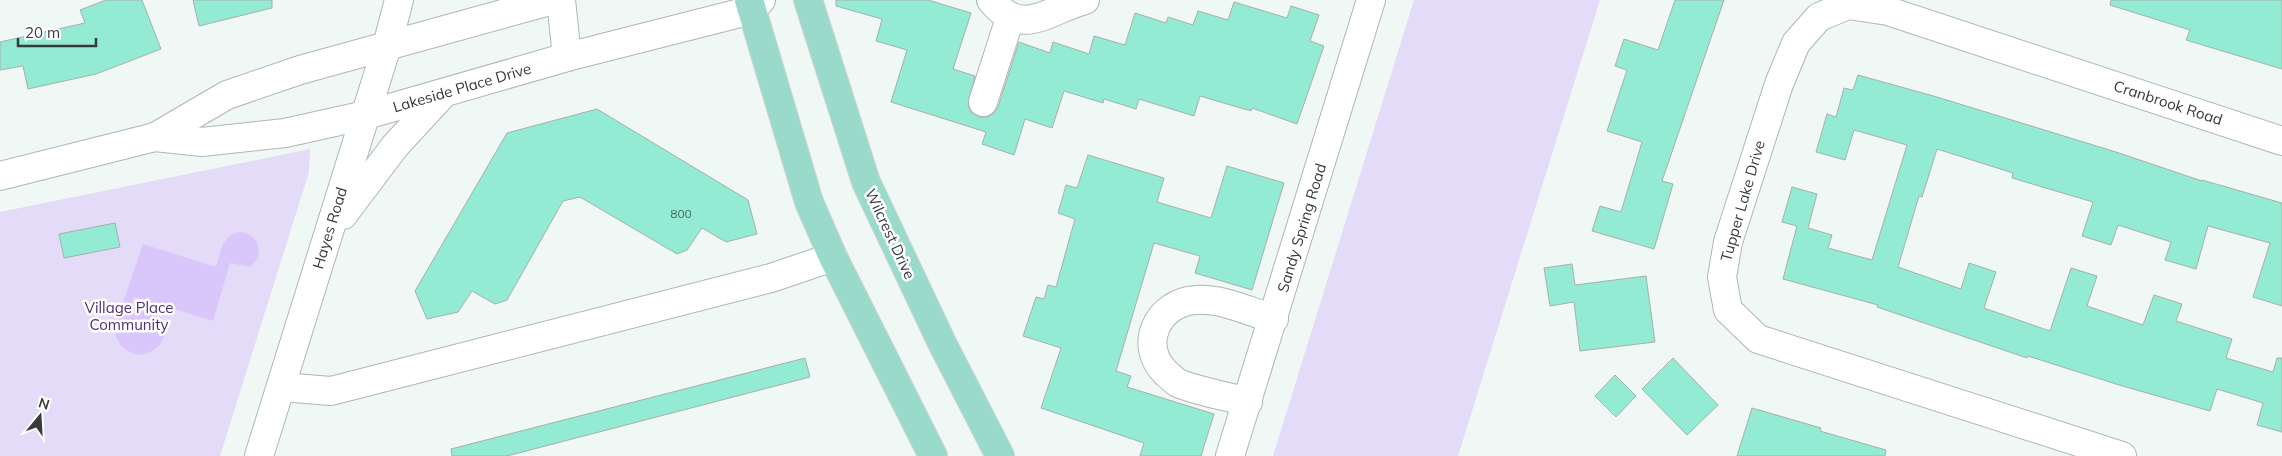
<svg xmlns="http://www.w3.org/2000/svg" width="2282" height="456" font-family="Mulish,sans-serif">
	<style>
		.green { fill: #e4dbf8 }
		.water { fill: #d9c7fc; fill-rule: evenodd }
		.building { fill: #92ebd2; stroke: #a8afad }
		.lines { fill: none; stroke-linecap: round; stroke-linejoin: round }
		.minor-casing { stroke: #afb6b4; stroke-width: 30 }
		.major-casing { stroke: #d3d4d3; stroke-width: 30 }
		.minor { stroke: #fff; stroke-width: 28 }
		.major { stroke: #9adaca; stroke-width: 28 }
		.labels { text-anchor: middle; stroke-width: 5; stroke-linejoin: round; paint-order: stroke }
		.number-label { font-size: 12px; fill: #4e665f }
		.street-label { font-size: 15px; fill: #373a39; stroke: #fff }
		.park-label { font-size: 15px; fill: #4e2f79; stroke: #fff }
	</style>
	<rect width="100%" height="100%" fill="#f0f8f6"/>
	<g class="green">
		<path d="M 1414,0 L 1600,0 L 1458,456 L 1273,456 Z"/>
		<path d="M 310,149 L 309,172 L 220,456 L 0,456 L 0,212 Z"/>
	</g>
	<path class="water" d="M 239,232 C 255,233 261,244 258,258 L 250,267 L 230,263 L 213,321 L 158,304 L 154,315 L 164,322 C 167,341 157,353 138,355 C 123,351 115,342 115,326 L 143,244 L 216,267 C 221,253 221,236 239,232 ZM 134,297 L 148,301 L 145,311 L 130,307 Z"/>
	<g class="building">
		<path d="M 106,0 L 142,0 L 161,49 L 96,74 L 28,89 L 23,66 L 0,70 L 0,42 L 85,23 L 80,10 Z"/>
		<path d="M 193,0 L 272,0 L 272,8 L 199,26 Z"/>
		<path d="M 836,0 L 928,0 L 971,13 L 953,69 L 975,76 L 968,105 L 971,112 L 979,117 L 987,117 L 993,114 L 998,107 L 1019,42 L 1050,53 L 1053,42 L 1089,54 L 1094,36 L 1125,45 L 1135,13 L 1166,23 L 1168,17 L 1193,25 L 1198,11 L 1228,20 L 1234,2 L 1287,18 L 1291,6 L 1319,15 L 1310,41 L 1324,46 L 1297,124 L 1252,108 L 1251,111 L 1200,96 L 1194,116 L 1139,99 L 1136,109 L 1104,99 L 1103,103 L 1064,91 L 1052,128 L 1025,119 L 1014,155 L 982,144 L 986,132 L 891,102 L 907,50 L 876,41 L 882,19 L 836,6 Z"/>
		<path d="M 1675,0 L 1724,0 L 1662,181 L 1673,184 L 1654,249 L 1592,231 L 1600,206 L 1621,212 L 1642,142 L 1607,131 L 1627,70 L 1615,66 L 1624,39 L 1658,50 Z"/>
		<path d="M 2111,0 L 2282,0 L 2282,69 L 2186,40 L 2190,30 L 2110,5 Z"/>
		<path d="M 1858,75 L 1937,97 L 2116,152 L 2202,181 L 2202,180 L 2282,203 L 2282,306 L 2253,297 L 2270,243 L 2208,226 L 2196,269 L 2165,260 L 2171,242 L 2118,225 L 2111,245 L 2082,236 L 2093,202 L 2012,178 L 2013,173 L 1937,149 L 1922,197 L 1919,196 L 1898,267 L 1961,289 L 1969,263 L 1996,272 L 1984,308 L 2050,331 L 2071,268 L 2097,276 L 2087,306 L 2143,325 L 2154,295 L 2182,304 L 2176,321 L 2232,339 L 2226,358 L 2273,372 L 2277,358 L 2282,358 L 2282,432 L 2257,425 L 2263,403 L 2217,389 L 2210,411 L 2119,385 L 2028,356 L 2027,358 L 1877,307 L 1878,305 L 1783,279 L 1797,226 L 1782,222 L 1792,187 L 1817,194 L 1808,228 L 1832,235 L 1828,248 L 1872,260 L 1907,145 L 1854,130 L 1845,160 L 1816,152 L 1827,114 L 1836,117 L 1844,88 L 1853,90 Z"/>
		<path d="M 597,109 L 748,200 L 757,234 L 726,242 L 702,228 L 687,250 L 677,254 L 580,197 L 563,201 L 507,300 L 495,304 L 472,291 L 458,312 L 427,319 L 415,291 L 507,133 Z"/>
		<path d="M 1088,155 L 1164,178 L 1157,202 L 1211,218 L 1227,166 L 1284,183 L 1252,290 L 1195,273 L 1200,256 L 1154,243 L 1116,371 L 1131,376 L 1127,387 L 1214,414 L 1201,456 L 1140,456 L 1144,443 L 1041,408 L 1061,348 L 1023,336 L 1036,297 L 1044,299 L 1048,285 L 1056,287 L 1075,219 L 1058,213 L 1066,185 L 1077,188 Z"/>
		<path d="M 115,223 L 120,247 L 64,258 L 59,234 Z"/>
		<path d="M 1572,264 L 1575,285 L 1646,276 L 1655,342 L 1580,351 L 1574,302 L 1550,306 L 1544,268 Z"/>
		<path d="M 805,358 L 810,377 L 507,456 L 452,456 L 451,449 Z"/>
		<path d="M 1673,358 L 1718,405 L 1687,435 L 1642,389 Z"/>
		<path d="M 1615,375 L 1636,396 L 1616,417 L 1595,396 Z"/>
		<path d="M 1752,408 L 1821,428 L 1820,431 L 1886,450 L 1885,456 L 1737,456 Z"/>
	</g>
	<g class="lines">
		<g class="minor-casing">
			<g id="minor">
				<path d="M 561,0 L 567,57"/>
				<path d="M 991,0 C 1022,39 1048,10 1085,0"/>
				<path d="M 983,102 L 1010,18"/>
				<path d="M 155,137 L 202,142 L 285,133 L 366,115 L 567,57 L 752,10 L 761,0"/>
				<path d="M 0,176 L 155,137 L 227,95 L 300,70 L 553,0"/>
				<path d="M 343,215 L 395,146 L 443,94"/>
				<path d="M 281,387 L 331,391 L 771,278 L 833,257"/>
				<path d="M 1248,402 C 1226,396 1200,392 1178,383 C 1174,381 1170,376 1166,373 C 1137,345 1158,302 1196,300 C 1222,298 1250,312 1274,319"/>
				<path d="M 259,456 L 387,46 L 399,0"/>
				<path d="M 1230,456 L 1371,0"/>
				<path d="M 2122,456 L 1758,339 L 1728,310 L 1722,277 L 1728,242 L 1779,84 L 1796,43 L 1819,17 L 1848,5 L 1888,11 L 2282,141"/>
			</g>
		</g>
		<g class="major-casing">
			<g id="major">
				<path d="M 749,0 L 809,202 L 833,257 L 933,456"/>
				<path d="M 808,0 L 866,182 L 942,343 L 1000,456"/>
			</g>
		</g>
		<use href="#minor" class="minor"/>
		<use href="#major" class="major"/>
	</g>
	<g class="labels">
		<g class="number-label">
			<text x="681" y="218">800</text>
		</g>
		<g class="street-label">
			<text transform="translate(462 88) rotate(-16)" y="5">Lakeside Place Drive</text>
			<text transform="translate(2168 103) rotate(18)" y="5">Cranbrook Road</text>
			<text transform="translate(1743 201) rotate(-74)" y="5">Tupper Lake Drive</text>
			<text transform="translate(330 228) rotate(-73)" y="5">Hayes Road</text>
			<text transform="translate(1302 228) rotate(-73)" y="5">Sandy Spring Road</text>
			<text transform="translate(890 234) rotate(65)" y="5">Wilcrest Drive</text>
		</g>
		<g class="park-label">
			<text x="129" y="313">Village Place<tspan x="129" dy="17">Community</tspan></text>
		</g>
	</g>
	<g transform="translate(40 416) rotate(18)" stroke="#ffffff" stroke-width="4" paint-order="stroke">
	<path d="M0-4L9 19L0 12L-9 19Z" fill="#373a39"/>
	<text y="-8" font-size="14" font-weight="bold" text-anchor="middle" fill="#373a39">N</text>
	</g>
	<path d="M18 38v8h78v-8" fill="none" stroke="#373a39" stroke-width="2.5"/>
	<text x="25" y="38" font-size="15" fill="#373a39" stroke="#ffffff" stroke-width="4" paint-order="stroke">20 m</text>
</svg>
